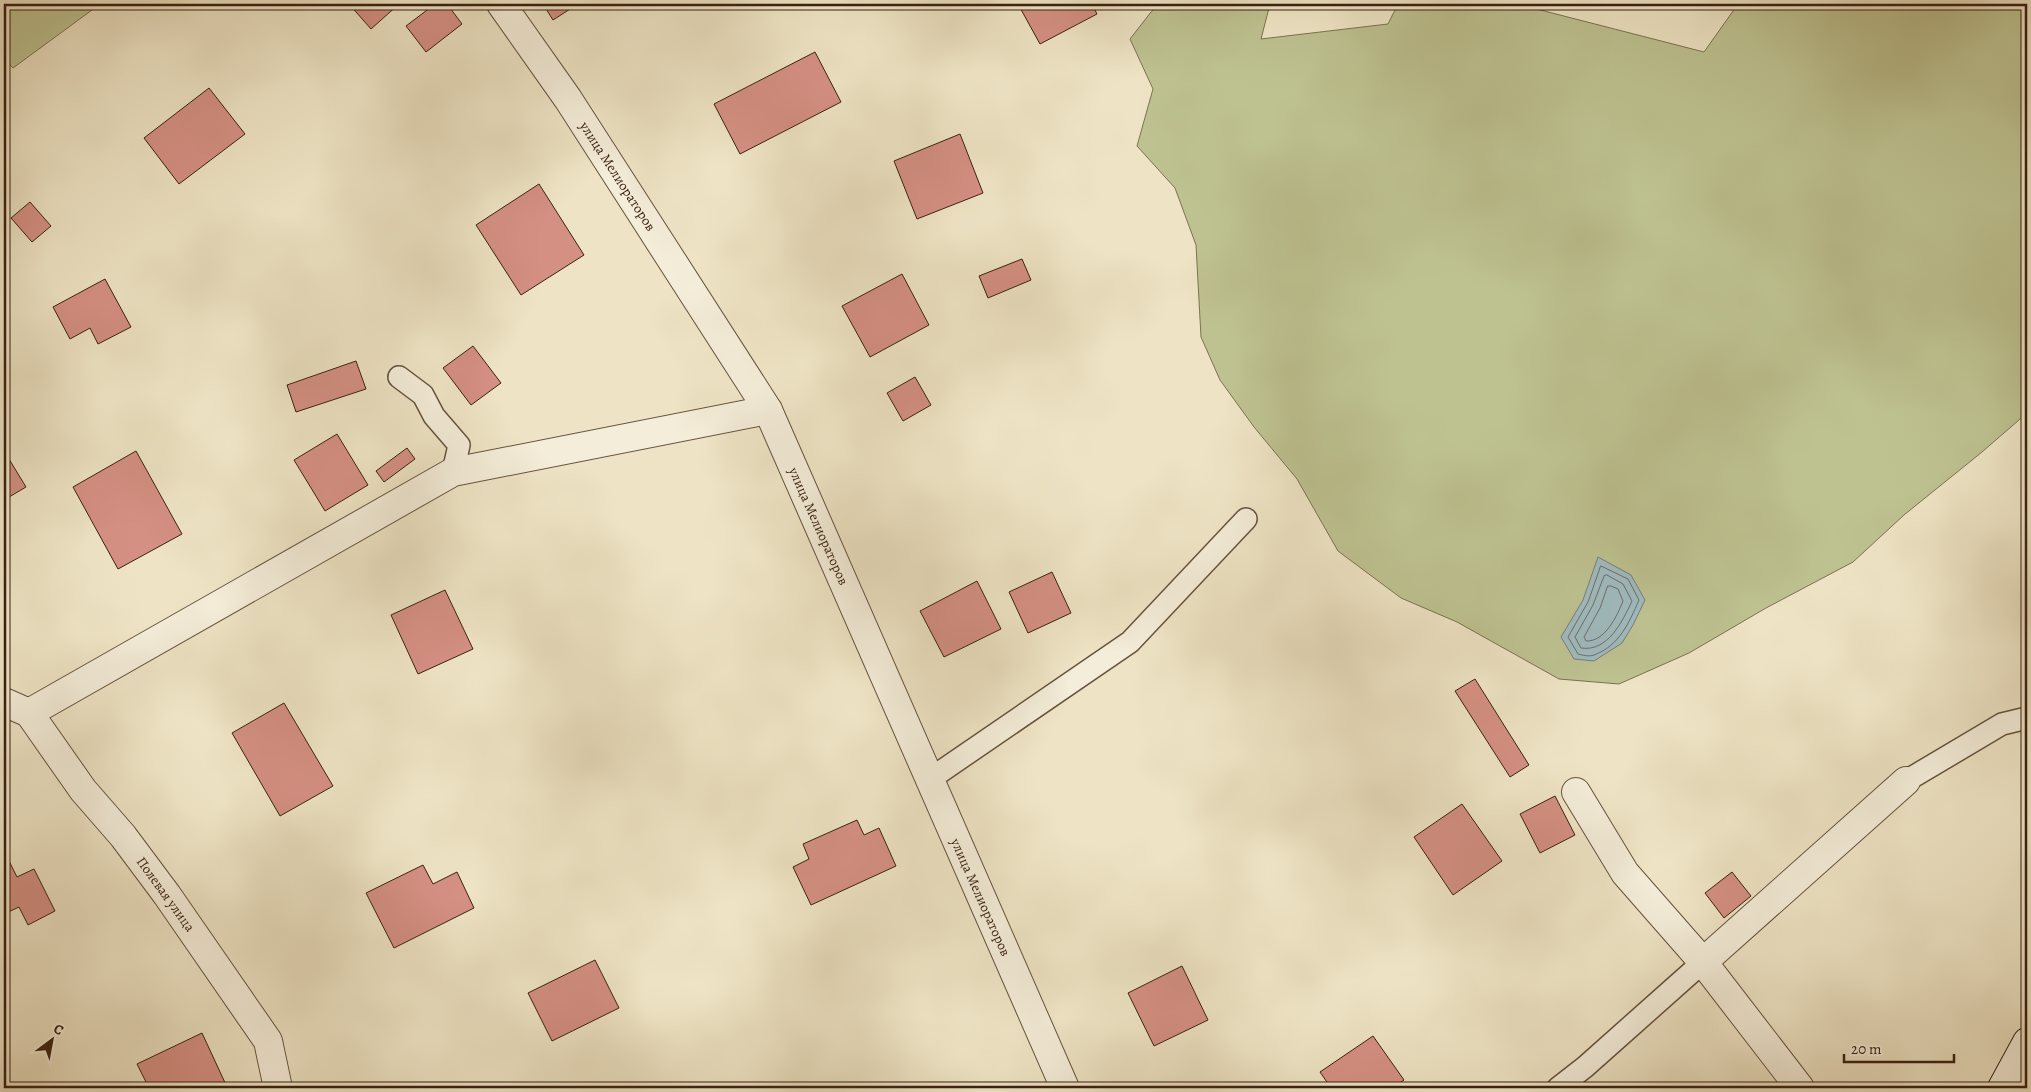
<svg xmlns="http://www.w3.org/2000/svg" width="2031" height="1092" font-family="Alegreya,serif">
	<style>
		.green { fill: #bec291; stroke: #7b7251 }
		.water { fill: #a0bbc0; stroke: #767d7a }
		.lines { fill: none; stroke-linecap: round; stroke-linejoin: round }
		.shore { stroke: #6c6e68; stroke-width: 1 }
		.building { fill: #d59084; stroke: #382111 }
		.service-casing { stroke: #66523e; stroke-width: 24 }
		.minor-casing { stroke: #66523e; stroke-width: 30 }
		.secondary-casing { stroke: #382111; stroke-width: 30 }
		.service { stroke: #f4edd9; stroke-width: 21 }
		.minor { stroke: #f4edd9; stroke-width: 28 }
		.secondary { stroke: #f4edd9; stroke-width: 28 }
		.labels { text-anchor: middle; stroke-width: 4.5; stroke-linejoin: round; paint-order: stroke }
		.street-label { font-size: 14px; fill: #382111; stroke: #f4edd9 }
	</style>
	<rect width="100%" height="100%" fill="#eee4c5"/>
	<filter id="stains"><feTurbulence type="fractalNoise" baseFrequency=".004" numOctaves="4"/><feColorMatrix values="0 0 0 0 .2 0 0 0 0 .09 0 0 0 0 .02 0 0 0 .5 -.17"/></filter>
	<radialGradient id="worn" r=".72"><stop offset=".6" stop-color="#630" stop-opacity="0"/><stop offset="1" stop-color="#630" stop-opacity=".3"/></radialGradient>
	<g class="green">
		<path d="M 4,4 L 86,4 L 92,10 L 13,68 L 4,59 Z"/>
		<path d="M 1160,4 L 1270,4 L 1261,39 L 1388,24 L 1398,4 L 1517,4 L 1704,52 L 1738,4 L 2027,4 L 2027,413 L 1982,452 L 1904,515 L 1853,562 L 1766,608 L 1689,653 L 1619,684 L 1559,679 L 1457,622 L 1401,598 L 1338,551 L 1297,479 L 1254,427 L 1220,380 L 1201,337 L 1196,245 L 1175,188 L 1137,146 L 1153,89 L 1130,39 L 1151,12 Z"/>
	</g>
	<path class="water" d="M 1598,557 L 1631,575 L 1645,600 L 1633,625 L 1622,643 L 1594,661 L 1574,659 L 1561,637 L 1583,600 Z"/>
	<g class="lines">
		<g class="shore">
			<path d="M 1601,566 L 1628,579 L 1639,600 C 1629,623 1619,646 1594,655 C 1589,657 1582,655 1578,654 L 1568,637 L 1588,602 Z"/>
			<path d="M 1607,575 L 1623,584 L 1632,601 C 1622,622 1608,652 1581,648 L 1575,637 L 1593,605 L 1604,576 Z"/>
			<path d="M 1608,586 L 1611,586 L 1618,589 L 1623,601 C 1617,616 1605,642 1586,641 L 1584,637 L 1600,608 Z"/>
		</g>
	</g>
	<g class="building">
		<path d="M 349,4 L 399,4 L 371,29 Z"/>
		<path d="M 435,4 L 447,4 L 462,24 L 426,52 L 406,26 Z"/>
		<path d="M 543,4 L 578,4 L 553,20 Z"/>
		<path d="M 1018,4 L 1092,4 L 1097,14 L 1040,44 Z"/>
		<path d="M 815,52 L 841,102 L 740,154 L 714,104 Z"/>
		<path d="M 209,88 L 245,134 L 179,184 L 144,138 Z"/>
		<path d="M 960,134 L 983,193 L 917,219 L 894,161 Z"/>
		<path d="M 539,184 L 584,255 L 521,295 L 476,225 Z"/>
		<path d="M 30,202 L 51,226 L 32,242 L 11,218 Z"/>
		<path d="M 1022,259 L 1031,280 L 988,298 L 979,276 Z"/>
		<path d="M 902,274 L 929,325 L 870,357 L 842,306 Z"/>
		<path d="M 105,279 L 131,327 L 98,344 L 90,328 L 70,339 L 53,307 Z"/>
		<path d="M 473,346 L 501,383 L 471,405 L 443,368 Z"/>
		<path d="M 356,361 L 366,389 L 296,412 L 287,385 Z"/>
		<path d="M 915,377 L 931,405 L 903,421 L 887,393 Z"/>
		<path d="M 337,434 L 368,485 L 325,511 L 294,460 Z"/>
		<path d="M 407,448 L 415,459 L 384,482 L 376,471 Z"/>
		<path d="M 136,451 L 182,534 L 118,569 L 73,487 Z"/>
		<path d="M 9,459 L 26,487 L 4,500 L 4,462 Z"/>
		<path d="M 1052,572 L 1071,613 L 1028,633 L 1009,592 Z"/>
		<path d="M 977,581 L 1001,629 L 944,657 L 920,611 Z"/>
		<path d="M 445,590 L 473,649 L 418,674 L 391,615 Z"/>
		<path d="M 1475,679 L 1529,765 L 1510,777 L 1455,691 Z"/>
		<path d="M 284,703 L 333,786 L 280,816 L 232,733 Z"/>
		<path d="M 1555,796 L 1575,835 L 1540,853 L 1520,814 Z"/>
		<path d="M 1462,804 L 1502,861 L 1453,895 L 1414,837 Z"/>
		<path d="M 857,820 L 864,835 L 879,828 L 896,866 L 811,905 L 793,867 L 809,859 L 803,844 Z"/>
		<path d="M 4,851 L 17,877 L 34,869 L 55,911 L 28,925 L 19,907 L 4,914 Z"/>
		<path d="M 423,865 L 433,884 L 457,872 L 474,908 L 394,948 L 366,893 Z"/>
		<path d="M 1732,872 L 1751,896 L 1724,918 L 1705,893 Z"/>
		<path d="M 595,960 L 619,1008 L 552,1041 L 528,993 Z"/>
		<path d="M 1182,966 L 1208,1020 L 1154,1046 L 1128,993 Z"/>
		<path d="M 202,1033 L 227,1087 L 223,1088 L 149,1088 L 137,1064 Z"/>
		<path d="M 1373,1036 L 1404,1080 L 1392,1088 L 1331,1088 L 1320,1072 Z"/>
	</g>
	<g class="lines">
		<g class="service-casing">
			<g id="service">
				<path d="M 399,377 L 423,395 L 434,416 L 459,445 L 453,472"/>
				<path d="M 930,779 L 1130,642 L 1246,519"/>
				<path d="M 1906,781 L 2002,724 L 2027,718"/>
				<path d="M 1558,1088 L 1585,1067 L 1703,962"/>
			</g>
		</g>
		<g class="minor-casing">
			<g id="minor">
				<path d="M 501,4 L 568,99 L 768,410 L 1065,1088"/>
				<path d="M 4,702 L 29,713"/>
				<path d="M 29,713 L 453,472 L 768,410"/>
				<path d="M 29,713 L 83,790 L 123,836 L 167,895 L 268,1041 L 278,1088"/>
				<path d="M 1576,792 L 1625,873 L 1703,962 L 1800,1088"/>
				<path d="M 1703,962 L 1906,781"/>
			</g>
		</g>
		<g class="secondary-casing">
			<path id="secondary" d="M 2002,1088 L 2027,1042"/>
		</g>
		<use href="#service" class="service"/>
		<use href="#minor" class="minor"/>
		<use href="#secondary" class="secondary"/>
	</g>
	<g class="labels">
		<g class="street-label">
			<text transform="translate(618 176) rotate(57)" y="5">улица Мелиораторов</text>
			<text transform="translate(819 526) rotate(66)" y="5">улица Мелиораторов</text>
			<text transform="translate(166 894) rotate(54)" y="5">Полевая улица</text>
			<text transform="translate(981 897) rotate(66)" y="5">улица Мелиораторов</text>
		</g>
	</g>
	<rect width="2031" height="1092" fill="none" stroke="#eee4c5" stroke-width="20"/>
	<rect x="5" y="5" width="2021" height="1082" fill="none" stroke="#382111" stroke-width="2.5"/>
	<rect x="10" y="10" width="2011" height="1072" fill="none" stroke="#382111"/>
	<g transform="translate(52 1040) rotate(32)" stroke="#f4edd9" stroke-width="4" paint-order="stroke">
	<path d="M0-4L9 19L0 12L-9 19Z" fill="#382111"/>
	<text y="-8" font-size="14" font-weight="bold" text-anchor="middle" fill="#382111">С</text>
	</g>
	<path d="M1844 1054v8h110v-8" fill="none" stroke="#382111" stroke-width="2.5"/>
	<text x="1851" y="1054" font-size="15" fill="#382111" stroke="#f4edd9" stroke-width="4" paint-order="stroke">20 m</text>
	<rect width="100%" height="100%" filter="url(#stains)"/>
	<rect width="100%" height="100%" fill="url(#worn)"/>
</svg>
